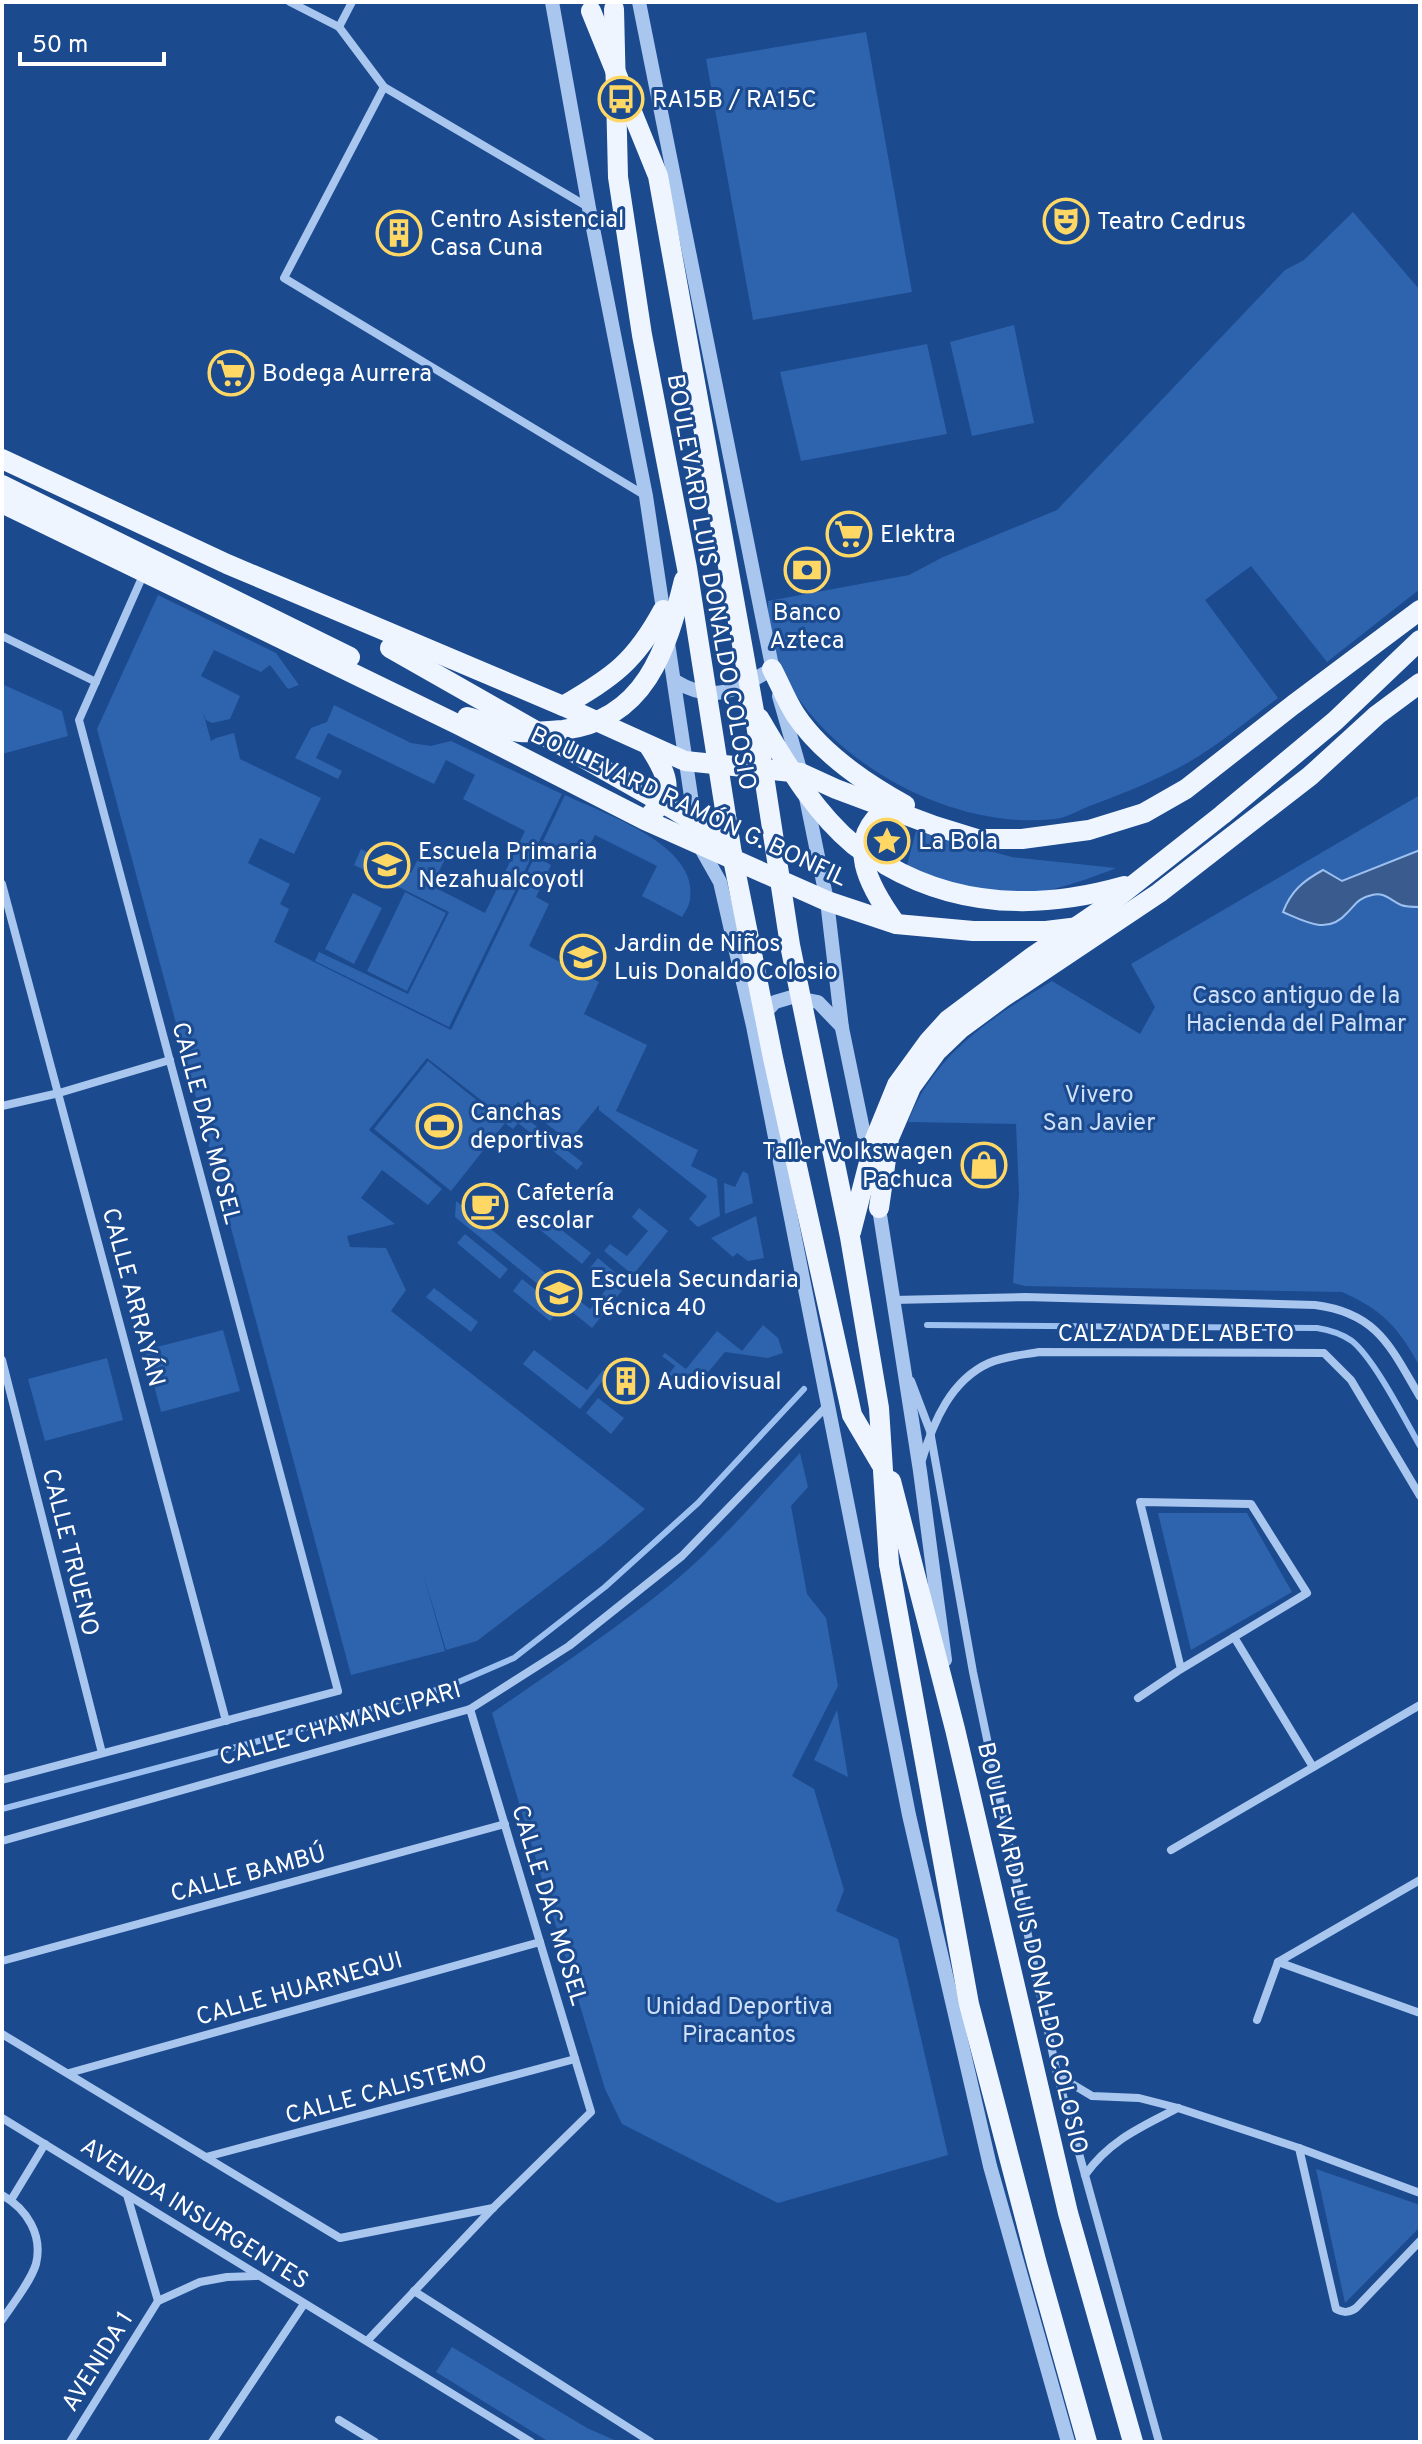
<svg xmlns="http://www.w3.org/2000/svg" width="1422" height="2444" font-family="Overpass,sans-serif">
	<style>
		.green { fill: #2e63ad }
		.water { fill: #395b8e; stroke: #9cc0f0; stroke-width: 2 }
		.lines { fill: none; stroke-linecap: round; stroke-linejoin: round }
		.stream { stroke: #9cc0f0; stroke-width: 6 }
		.minor { stroke: #a9c6ee; stroke-width: 8 }
		.tertiary { stroke: #a9c6ee; stroke-width: 14 }
		.primary { stroke: #eff5ff; stroke-width: 20 }
		.primary-bridge { stroke: #eff5ff; stroke-width: 20 }
		.labels { text-anchor: middle; stroke-width: 6; stroke-linejoin: round; paint-order: stroke }
		.poi-label { font-size: 24px; fill: #fff; stroke: #1b4a8f; text-anchor: start }
		.street-label { font-size: 24px; fill: #fff; stroke: #1b4a8f }
		.park-label { font-size: 24px; fill: #cfe1fa; stroke: #1b4a8f }
	</style>
	<rect width="100%" height="100%" fill="#1b4a8f"/>
	<g class="green">
		<path d="M 866,32 L 912,292 L 753,320 L 706,59 Z"/>
		<path d="M 1353,212 L 1420,290 L 1420,589 L 1327,662 L 1251,566 L 1205,600 L 1278,698 C 1249,719 1220,744 1189,762 C 1159,779 1127,792 1095,804 C 1082,808 1068,818 1055,819 C 944,832 805,751 770,643 C 766,631 768,614 768,601 L 909,575 L 943,557 L 1057,510 L 1285,270 L 1304,260 Z"/>
		<path d="M 1014,325 L 1034,423 L 972,436 L 950,342 Z"/>
		<path d="M 927,344 L 947,434 L 801,461 L 780,372 Z"/>
		<path d="M 158,595 L 276,653 L 299,685 L 288,689 L 270,665 L 261,672 L 214,650 L 201,676 L 240,696 L 230,719 L 212,723 L 206,720 L 203,712 L 211,741 L 216,738 L 234,733 L 240,759 L 321,798 L 294,854 L 260,838 L 248,863 L 290,884 L 280,904 L 289,909 L 274,942 L 451,1030 L 535,856 L 551,865 L 536,897 L 549,904 L 529,946 L 599,982 L 584,1014 L 647,1045 L 616,1111 L 698,1150 L 691,1166 L 717,1179 L 720,1216 L 698,1227 L 689,1219 L 707,1196 L 599,1110 L 599,1105 L 569,1141 L 518,1102 L 504,1118 L 427,1058 L 369,1130 L 442,1189 L 428,1205 L 382,1170 L 361,1198 L 395,1224 L 347,1236 L 350,1247 L 386,1248 L 406,1290 L 391,1311 L 645,1509 L 600,1547 L 477,1641 L 446,1650 L 423,1573 L 445,1651 L 351,1675 L 97,729 Z"/>
		<path d="M 2,684 L 62,711 L 68,736 L 2,754 Z"/>
		<path d="M 334,705 L 411,743 L 431,746 L 451,741 L 562,794 L 449,1027 L 315,961 L 319,952 L 408,994 L 449,912 L 354,865 L 361,849 L 411,873 L 424,847 L 446,857 L 432,886 L 485,913 L 525,831 L 463,799 L 475,775 L 446,760 L 434,784 L 328,733 L 316,758 L 342,771 L 338,779 L 295,758 L 311,728 L 327,722 Z"/>
		<path d="M 565,795 C 604,814 700,845 690,900 C 689,906 685,912 682,917 L 642,896 L 657,866 L 595,835 L 582,859 L 543,841 Z"/>
		<path d="M 1420,795 L 1420,1367 C 1398,1327 1384,1311 1342,1292 L 1025,1286 L 1013,1283 L 1019,1194 L 1016,1124 L 908,1122 C 933,1055 992,1017 1052,981 L 1140,1034 L 1155,1007 L 1131,964 Z"/>
		<path d="M 916,831 L 1012,857 L 1116,868 C 1076,884 1022,903 977,893 C 953,887 930,877 906,869 Z"/>
		<path d="M 405,892 L 446,913 L 407,991 L 367,971 Z"/>
		<path d="M 353,893 L 382,908 L 354,964 L 325,949 Z"/>
		<path d="M 428,1061 L 505,1123 L 451,1191 L 374,1129 Z"/>
		<path d="M 517,1111 L 583,1163 L 577,1170 L 518,1123 L 513,1129 L 506,1124 Z"/>
		<path d="M 743,1171 L 748,1174 L 753,1203 L 725,1214 L 724,1183 L 735,1187 Z"/>
		<path d="M 456,1201 L 590,1309 L 609,1286 L 589,1269 L 598,1258 L 628,1283 L 592,1328 L 455,1217 Z"/>
		<path d="M 639,1208 L 668,1231 L 633,1275 L 604,1251 L 610,1244 L 627,1256 L 648,1231 L 632,1217 Z"/>
		<path d="M 541,1214 L 591,1253 L 582,1264 L 533,1224 Z"/>
		<path d="M 756,1216 L 764,1258 L 748,1261 L 737,1253 L 733,1257 L 711,1238 Z"/>
		<path d="M 465,1234 L 508,1269 L 500,1279 L 457,1243 Z"/>
		<path d="M 522,1279 L 560,1309 L 550,1321 L 513,1291 Z"/>
		<path d="M 434,1288 L 478,1322 L 471,1332 L 426,1297 Z"/>
		<path d="M 763,1325 L 778,1338 L 783,1353 L 768,1358 L 725,1352 L 699,1383 L 693,1378 L 686,1378 L 681,1384 L 669,1374 L 675,1366 L 662,1356 L 665,1353 L 686,1369 L 717,1331 L 742,1351 Z"/>
		<path d="M 223,1330 L 240,1391 L 161,1412 L 145,1350 Z"/>
		<path d="M 534,1350 L 587,1390 L 603,1370 L 608,1374 L 580,1409 L 523,1364 Z"/>
		<path d="M 107,1358 L 123,1420 L 45,1441 L 28,1379 Z"/>
		<path d="M 598,1398 L 624,1418 L 611,1434 L 586,1413 Z"/>
		<path d="M 800,1453 L 808,1487 L 791,1506 L 807,1594 L 826,1618 L 838,1686 L 792,1776 L 814,1789 L 844,1890 L 836,1911 L 898,1939 L 948,2155 L 778,2203 L 622,2124 L 605,2089 L 492,1713 C 554,1670 618,1628 676,1580 C 721,1542 760,1496 800,1453 Z"/>
		<path d="M 1158,1513 L 1247,1513 L 1292,1592 L 1191,1650 Z"/>
		<path d="M 837,1710 L 848,1777 L 814,1760 Z"/>
		<path d="M 1316,2169 L 1420,2205 L 1420,2227 L 1345,2303 Z"/>
		<path d="M 452,2347 L 587,2428 L 619,2442 L 549,2442 L 436,2372 Z"/>
	</g>
	<path class="water" d="M 1420,850 L 1420,907 C 1414,907 1406,907 1401,905 C 1390,900 1385,892 1372,895 C 1358,898 1356,904 1347,913 C 1328,935 1306,922 1283,912 C 1291,891 1303,881 1323,870 L 1342,881 Z"/>
	<g class="lines">
		<g class="stream">
			<path d="M 927,1325 L 1317,1328 C 1330,1330 1342,1334 1352,1341 C 1375,1360 1404,1418 1420,1446"/>
			<path d="M 2,1809 L 255,1742 L 447,1687 L 514,1658 L 605,1587 L 698,1503 L 804,1389"/>
		</g>
		<g class="minor">
			<path d="M 290,2 L 339,27 L 384,87 L 588,207"/>
			<path d="M 339,27 L 352,2"/>
			<path d="M 384,87 L 284,278 L 646,496"/>
			<path d="M 2,636 L 96,682"/>
			<path d="M 2,884 L 226,1721"/>
			<path d="M 2,1106 L 59,1093 L 170,1060"/>
			<path d="M 893,1300 L 1025,1297 L 1315,1305 C 1378,1313 1391,1348 1420,1397"/>
			<path d="M 2,1360 L 102,1753"/>
			<path d="M 911,1381 L 930,1431 L 973,1672 L 1057,2074 L 1159,2442"/>
			<path d="M 922,1460 C 933,1422 951,1380 989,1363 C 1005,1356 1023,1355 1039,1352 L 1324,1353 L 1351,1380 L 1420,1496"/>
			<path d="M 1234,1637 L 1313,1767"/>
			<path d="M 1138,1698 L 1181,1669 L 1307,1593 L 1251,1504 L 1140,1502 L 1181,1669"/>
			<path d="M 2,1780 L 338,1691 L 79,720 L 144,573"/>
			<path d="M 2,1841 L 470,1709 L 569,1646 L 682,1556 L 827,1406"/>
			<path d="M 1171,1850 L 1420,1705"/>
			<path d="M 2,1961 L 505,1824"/>
			<path d="M 1278,1962 L 1420,1880"/>
			<path d="M 1278,1962 L 1420,2013"/>
			<path d="M 1257,2020 L 1278,1962"/>
			<path d="M 2,2034 L 340,2238 L 493,2208"/>
			<path d="M 69,2073 L 540,1942"/>
			<path d="M 1057,2075 L 1092,2096 L 1139,2098 L 1178,2108 L 1299,2148 L 1420,2193"/>
			<path d="M 2,2118 L 531,2442"/>
			<path d="M 1299,2148 L 1336,2309 C 1344,2313 1348,2313 1356,2308 L 1420,2241"/>
			<path d="M 206,2157 L 575,2059"/>
			<path d="M 1085,2175 C 1110,2140 1141,2127 1178,2108"/>
			<path d="M 2,2195 C 27,2209 43,2235 36,2264 C 31,2281 12,2305 2,2320"/>
			<path d="M 127,2195 L 158,2301"/>
			<path d="M 11,2200 L 45,2144"/>
			<path d="M 414,2291 L 651,2442"/>
			<path d="M 368,2340 L 493,2208 L 591,2112 L 470,1709"/>
			<path d="M 339,2420 L 375,2442"/>
			<path d="M 70,2442 L 158,2301 L 200,2282 L 227,2277 L 257,2276"/>
			<path d="M 212,2442 L 304,2304"/>
		</g>
		<g class="tertiary">
			<path d="M 552,2 L 589,208 L 646,496 L 698,843 L 720,882 L 753,1026 L 909,1815 L 990,2166 L 1068,2442"/>
			<path d="M 639,2 L 774,676"/>
			<path d="M 675,681 C 714,705 738,689 772,669"/>
			<path d="M 779,696 L 801,773 L 827,901 L 842,1028 L 868,1154"/>
			<path d="M 761,1017 L 775,1002 L 792,997 L 818,1002 L 842,1027"/>
			<path d="M 878,1202 L 920,1471 L 945,1660"/>
		</g>
		<g class="primary">
			<path d="M 2,459 L 227,564 L 563,706 L 685,761 L 801,773 L 836,789 L 935,826 L 977,839 L 1022,839 L 1089,830 L 1144,813 L 1186,789 L 1293,705 L 1420,610"/>
			<path d="M 2,485 L 350,657"/>
			<path d="M 2,503 L 459,725 L 645,820 L 827,901 L 896,924 L 973,931 L 1046,931 L 1112,923"/>
			<path d="M 772,669 C 780,684 786,700 795,714 C 820,752 865,783 905,805"/>
			<path d="M 563,706 C 613,677 635,662 663,610"/>
			<path d="M 649,746 C 665,771 678,792 651,814"/>
			<path d="M 889,807 C 841,840 870,888 896,924"/>
			<path d="M 879,1208 L 889,1138 L 911,1087 L 937,1051 L 960,1029 L 1002,998 L 1159,893 L 1310,776 L 1377,715 L 1420,683"/>
			<path d="M 891,1481 L 955,1729 L 1068,2213 L 1133,2442"/>
			<path d="M 889,1564 L 969,2004 L 1037,2264 L 1087,2442"/>
		</g>
		<g class="primary-bridge">
			<path d="M 614,9 L 618,177 L 642,335 L 687,568 L 732,854 L 773,1058 L 852,1415 L 881,1464"/>
			<path d="M 591,11 L 658,176 L 754,711 L 790,945 L 850,1237 L 879,1408 L 889,1564"/>
			<path d="M 390,648 L 675,810 L 702,827 L 732,854"/>
			<path d="M 467,717 C 484,721 502,730 520,732 C 533,733 549,731 563,730 C 645,720 667,650 684,580"/>
			<path d="M 759,718 C 786,763 813,811 854,845 C 864,853 876,858 886,865 C 960,908 1043,909 1124,886"/>
			<path d="M 851,1232 L 875,1139 L 897,1085 L 929,1041 L 948,1020 L 1032,957 L 1104,908 L 1222,815 L 1335,721 L 1420,640"/>
		</g>
	</g>
	<defs>
		<g id="bus-ring" transform="scale(2.3)"><circle r="9.5" fill="#1b4a8f" stroke="#ffd765" stroke-width="1.5"/><path d="M-5-6H5V4H4V6H2V4H-2V6H-4V4H-5ZM-3.5-4V0h7V-4ZM-3.5 1.2v1.5H-2V1.2ZM2 1.2v1.5H3.5V1.2Z" fill="#ffd765"/></g>
		<g id="theatre-ring" transform="scale(2.3)"><circle r="9.5" fill="#1b4a8f" stroke="#ffd765" stroke-width="1.5"/><path d="M-5-5.5Q0-4 5-5.5V0Q5 5 0 6Q-5 5-5 0ZM-3.3-2.5H-1v1.5H-3.3ZM1-2.5H3.3v1.5H1ZM-2.8 1Q0 5.5 2.8 1Z" fill="#ffd765"/></g>
		<g id="building-ring" transform="scale(2.3)"><circle r="9.5" fill="#1b4a8f" stroke="#ffd765" stroke-width="1.5"/><path d="M-4-6H4V6H1V3H-1V6H-4ZM-2.5-4.3h1.7v1.8h-1.7ZM.8-4.3h1.7v1.8H.8ZM-2.5-1h1.7V.8h-1.7ZM.8-1h1.7V.8H.8Z" fill="#ffd765"/></g>
		<g id="supermarket-ring" transform="scale(2.3)"><circle r="9.5" fill="#1b4a8f" stroke="#ffd765" stroke-width="1.5"/><path d="M-6-5.5h2.5l.6 2H6L4.5 2H-2.5L-4.4-4H-6ZM-1.5 3.2a1.3 1.3 0 1 0 .1 0ZM3 3.2a1.3 1.3 0 1 0 .1 0Z" fill="#ffd765"/></g>
		<g id="bank-ring" transform="scale(2.3)"><circle r="9.5" fill="#1b4a8f" stroke="#ffd765" stroke-width="1.5"/><path d="M-6-4H6V4H-6ZM0-2.3a2.3 2.3 0 1 0 0 4.6a2.3 2.3 0 1 0 0-4.6Z" fill="#ffd765"/></g>
		<g id="sight-ring" transform="scale(2.3)"><circle r="9.5" fill="#1b4a8f" stroke="#ffd765" stroke-width="1.5"/><path d="M0-6L1.8-2.2L6-1.7L2.9 1.2L3.7 5.4L0 3.3L-3.7 5.4L-2.9 1.2L-6-1.7L-1.8-2.2Z" fill="#ffd765"/></g>
		<g id="school-ring" transform="scale(2.3)"><circle r="9.5" fill="#1b4a8f" stroke="#ffd765" stroke-width="1.5"/><path d="M0-5L7-2L0 1L-7-2ZM-4 1L0 2.5L4 1V4Q0 6-4 4Z" fill="#ffd765"/></g>
		<g id="stadium-ring" transform="scale(2.3)"><circle r="9.5" fill="#1b4a8f" stroke="#ffd765" stroke-width="1.5"/><path d="M0-5a6.5 5 0 1 0 0 10a6.5 5 0 1 0 0-10ZM-3.5-1.8h7v3.6h-7Z" fill="#ffd765"/></g>
		<g id="shop-ring" transform="scale(2.3)"><circle r="9.5" fill="#1b4a8f" stroke="#ffd765" stroke-width="1.5"/><path d="M-5-2.5h2.3a2.7 3.5 0 0 1 5.4 0H5L5.5 6h-11ZM-1.5-2.5h3a1.5 2.3 0 0 0-3 0Z" fill="#ffd765"/></g>
		<g id="cafe-ring" transform="scale(2.3)"><circle r="9.5" fill="#1b4a8f" stroke="#ffd765" stroke-width="1.5"/><path d="M-5.5-4.5H6V0H3Q3 3.5 0 3.5H-2.5Q-5.5 3.5-5.5 0ZM3-3.2v2h1.7v-2ZM-6 4.5H4V6H-6Z" fill="#ffd765"/></g>
	</defs>
	<g fill-rule="evenodd">
		<use href="#bus-ring" x="621" y="99"/>
		<use href="#theatre-ring" x="1066" y="221"/>
		<use href="#building-ring" x="399" y="233"/>
		<use href="#supermarket-ring" x="231" y="373"/>
		<use href="#supermarket-ring" x="849" y="534"/>
		<use href="#bank-ring" x="807" y="570"/>
		<use href="#sight-ring" x="887" y="841"/>
		<use href="#school-ring" x="387" y="865"/>
		<use href="#school-ring" x="583" y="957"/>
		<use href="#stadium-ring" x="439" y="1126"/>
		<use href="#shop-ring" x="984" y="1165"/>
		<use href="#cafe-ring" x="485" y="1206"/>
		<use href="#school-ring" x="559" y="1293"/>
		<use href="#building-ring" x="626" y="1381"/>
	</g>
	<g class="labels">
		<g class="poi-label">
			<text x="652" y="107">RA15B / RA15C</text>
			<text x="430" y="227">Centro Asistencial<tspan x="430" dy="28">Casa Cuna</tspan></text>
			<text x="1097" y="229">Teatro Cedrus</text>
			<text x="262" y="381">Bodega Aurrera</text>
			<text x="880" y="542">Elektra</text>
			<text x="807" y="620" text-anchor="middle">Banco<tspan x="807" dy="28">Azteca</tspan></text>
			<text x="918" y="849">La Bola</text>
			<text x="418" y="859">Escuela Primaria<tspan x="418" dy="28">Nezahualcoyotl</tspan></text>
			<text x="614" y="951">Jardin de Niños<tspan x="614" dy="28">Luis Donaldo Colosio</tspan></text>
			<text x="470" y="1120">Canchas<tspan x="470" dy="28">deportivas</tspan></text>
			<text x="953" y="1159" text-anchor="end">Taller Volkswagen<tspan x="953" dy="28">Pachuca</tspan></text>
			<text x="516" y="1200">Cafetería<tspan x="516" dy="28">escolar</tspan></text>
			<text x="590" y="1287">Escuela Secundaria<tspan x="590" dy="28">Técnica 40</tspan></text>
			<text x="657" y="1389">Audiovisual</text>
		</g>
		<g class="street-label">
			<text transform="translate(712 582) rotate(80)" y="8">BOULEVARD LUIS DONALDO COLOSIO</text>
			<text transform="translate(689 806) rotate(25)" y="8">BOULEVARD RAMÓN G. BONFIL</text>
			<text transform="translate(207 1123) rotate(75)" y="8">CALLE DAC MOSEL</text>
			<text transform="translate(134 1297) rotate(75)" y="8">CALLE ARRAYÁN</text>
			<text x="1176" y="1341">CALZADA DEL ABETO</text>
			<text transform="translate(71 1552) rotate(76)" y="8">CALLE TRUENO</text>
			<text transform="translate(340 1723) rotate(-16)" y="8">CALLE CHAMANCIPARI</text>
			<text transform="translate(248 1873) rotate(-15)" y="8">CALLE BAMBÚ</text>
			<text transform="translate(550 1905) rotate(73)" y="8">CALLE DAC MOSEL</text>
			<text transform="translate(1033 1948) rotate(77)" y="8">BOULEVARD LUIS DONALDO COLOSIO</text>
			<text transform="translate(299 1988) rotate(-16)" y="8">CALLE HUARNEQUI</text>
			<text transform="translate(386 2089) rotate(-15)" y="8">CALLE CALISTEMO</text>
			<text transform="translate(195 2213) rotate(32)" y="8">AVENIDA INSURGENTES</text>
			<text transform="translate(97 2361) rotate(-58)" y="8">AVENIDA 1</text>
		</g>
		<g class="park-label">
			<text x="1296" y="1003">Casco antiguo de la<tspan x="1296" dy="28">Hacienda del Palmar</tspan></text>
			<text x="1099" y="1102">Vivero<tspan x="1099" dy="28">San Javier</tspan></text>
			<text x="739" y="2014">Unidad Deportiva<tspan x="739" dy="28">Piracantos</tspan></text>
		</g>
	</g>
	<rect width="1422" height="2444" fill="none" stroke="#ffffff" stroke-width="8"/>
	<path d="M20 52v12h144v-12" fill="none" stroke="#ffffff" stroke-width="4"/>
	<text x="32" y="52" font-size="24" fill="#ffffff" stroke="#1b4a8f" stroke-width="6" paint-order="stroke">50 m</text>
</svg>
